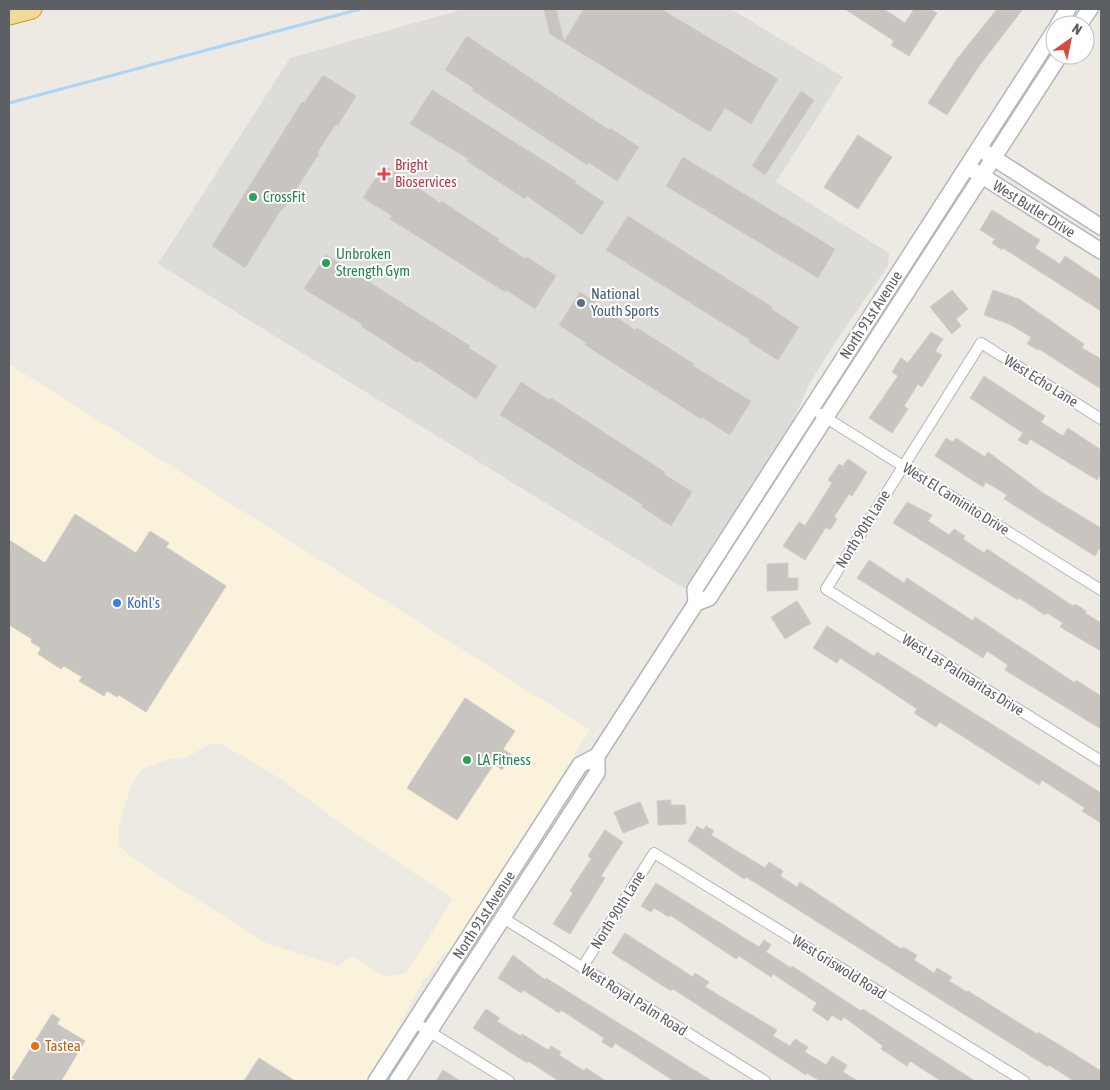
<svg xmlns="http://www.w3.org/2000/svg" width="1110" height="1090" font-family="'Asap Condensed',sans-serif">
	<style>
		.commercial { fill: #faf2db; fill-rule: evenodd }
		.industrial { fill: #dedcd8 }
		.lines { fill: none; stroke-linecap: round; stroke-linejoin: round }
		.stream { stroke: #abd6f5; stroke-width: 3 }
		.building { fill: #c8c5c0; stroke: #d1ccc3 }
		.street-casing { stroke: #b1b4b7; stroke-width: 12 }
		.secondary-casing { stroke: #b3b6ba; stroke-width: 18 }
		.highway-casing { stroke: #d89919; stroke-width: 21 }
		.street { stroke: #fff; stroke-width: 10 }
		.secondary { stroke: #fff; stroke-width: 15 }
		.highway { stroke: #f1d996; stroke-width: 19 }
		.health-dot { fill: #e0444e; stroke: #fff; stroke-width: 2 }
		.leisure-dot { fill: #2e9e5b; stroke: #fff; stroke-width: 2 }
		.service-dot { fill: #5c6f8a; stroke: #fff; stroke-width: 2 }
		.shop-dot { fill: #3f7fe0; stroke: #fff; stroke-width: 2 }
		.food-dot { fill: #e8710a; stroke: #fff; stroke-width: 2 }
		.labels { text-anchor: middle; stroke-width: 4; stroke-linejoin: round; paint-order: stroke }
		.health-label { font-size: 15px; fill: #be3a42; stroke: #fff; text-anchor: start }
		.leisure-label { font-size: 15px; fill: #27864d; stroke: #fff; text-anchor: start }
		.street-label { font-size: 15px; fill: #5c5f63; stroke: #fff }
		.service-label { font-size: 15px; fill: #4e5e75; stroke: #fff; text-anchor: start }
		.shop-label { font-size: 15px; fill: #366cbe; stroke: #fff; text-anchor: start }
		.food-label { font-size: 15px; fill: #c56008; stroke: #fff; text-anchor: start }
	</style>
	<rect width="100%" height="100%" fill="#edeae4"/>
	<path class="commercial" d="M 9,364 L 590,730 L 475,913 L 474,922 L 464,937 L 443,954 L 422,983 L 391,1041 L 366,1081 L 9,1081 ZM 209,744 L 222,744 L 281,779 L 351,831 L 453,899 L 406,973 L 385,977 L 353,956 L 338,966 L 266,943 L 129,856 L 119,845 L 118,828 L 126,802 L 133,782 L 141,770 L 168,759 L 188,757 Z"/>
	<path class="industrial" d="M 464,9 L 731,9 L 843,77 L 776,182 L 889,253 L 888,266 L 836,341 L 808,386 L 793,422 L 685,589 L 158,264 L 290,58 Z"/>
	<g class="lines">
		<path class="stream" d="M 9,103 L 360,9"/>
	</g>
	<g class="building">
		<path d="M 544,9 L 556,9 L 564,41 L 584,9 L 661,9 L 778,79 L 751,124 L 725,108 L 710,132 L 550,34 Z"/>
		<path d="M 845,9 L 884,9 L 905,23 L 914,9 L 930,9 L 937,13 L 909,56 L 891,45 L 894,41 Z"/>
		<path d="M 997,9 L 1023,9 L 979,66 L 947,115 L 928,103 L 957,59 Z"/>
		<path d="M 467,36 L 609,130 L 610,128 L 639,147 L 617,181 L 589,163 L 587,165 L 472,90 L 474,88 L 445,70 Z"/>
		<path d="M 323,75 L 356,96 L 338,125 L 336,124 L 317,153 L 319,154 L 282,211 L 281,210 L 245,268 L 212,246 L 302,102 L 304,103 Z"/>
		<path d="M 432,90 L 576,181 L 575,183 L 604,202 L 582,235 L 527,196 L 525,199 L 467,161 L 469,159 L 410,124 Z"/>
		<path d="M 801,91 L 814,100 L 765,175 L 752,166 Z"/>
		<path d="M 858,135 L 892,157 L 858,209 L 824,187 Z"/>
		<path d="M 683,157 L 835,249 L 818,278 L 666,186 Z"/>
		<path d="M 384,165 L 440,203 L 441,201 L 499,239 L 498,241 L 526,259 L 527,257 L 556,276 L 535,309 L 506,290 L 505,292 L 390,219 L 392,216 L 363,198 Z"/>
		<path d="M 992,210 L 1040,240 L 1035,248 L 1060,264 L 1065,256 L 1101,280 L 1101,311 L 1003,248 L 1002,250 L 992,243 L 995,239 L 980,230 Z"/>
		<path d="M 628,216 L 772,307 L 771,309 L 799,327 L 778,360 L 749,342 L 750,340 L 606,250 Z"/>
		<path d="M 326,255 L 470,346 L 469,348 L 497,366 L 476,399 L 419,361 L 418,363 L 361,326 L 362,324 L 304,289 Z"/>
		<path d="M 952,290 L 968,309 L 956,319 L 961,326 L 952,334 L 930,307 Z"/>
		<path d="M 993,290 L 1019,299 L 1084,344 L 1082,348 L 1101,359 L 1101,389 L 1039,349 L 1038,350 L 1027,344 L 1031,337 L 1009,324 L 984,315 Z"/>
		<path d="M 580,292 L 635,330 L 637,328 L 694,364 L 693,366 L 751,401 L 730,435 L 702,417 L 701,419 L 585,345 L 586,343 L 559,325 Z"/>
		<path d="M 931,332 L 943,339 L 935,351 L 942,355 L 922,387 L 918,384 L 904,406 L 908,409 L 892,433 L 869,418 L 898,376 L 892,372 L 901,358 L 908,363 Z"/>
		<path d="M 984,376 L 1045,416 L 1041,422 L 1063,436 L 1068,428 L 1101,450 L 1101,474 L 1097,480 L 1030,439 L 1027,445 L 1018,440 L 1023,433 L 970,398 Z"/>
		<path d="M 521,382 L 549,400 L 551,398 L 665,472 L 664,474 L 692,492 L 671,526 L 642,507 L 643,505 L 500,415 Z"/>
		<path d="M 946,438 L 953,442 L 956,438 L 985,457 L 988,452 L 1043,493 L 1101,528 L 1101,546 L 1095,556 L 1004,499 L 1007,495 L 986,482 L 983,487 L 935,456 Z"/>
		<path d="M 848,459 L 867,472 L 852,496 L 849,494 L 834,517 L 837,519 L 830,530 L 826,527 L 805,560 L 783,546 L 799,522 L 805,526 L 832,483 L 828,480 L 839,464 L 843,466 Z"/>
		<path d="M 907,502 L 932,515 L 928,521 L 949,535 L 954,529 L 965,536 L 963,539 L 984,553 L 987,549 L 1073,606 L 1075,604 L 1086,611 L 1085,613 L 1101,623 L 1101,651 L 1060,627 L 1063,623 L 1047,613 L 1045,615 L 1019,598 L 1018,600 L 893,523 Z"/>
		<path d="M 75,514 L 136,553 L 150,531 L 169,543 L 166,547 L 226,586 L 146,712 L 119,695 L 117,697 L 107,691 L 104,696 L 79,681 L 82,677 L 64,666 L 61,669 L 38,654 L 41,648 L 31,642 L 32,639 L 9,625 L 9,540 L 45,563 Z"/>
		<path d="M 869,560 L 904,583 L 907,578 L 973,621 L 975,617 L 1075,683 L 1076,680 L 1101,696 L 1101,729 L 1005,670 L 1008,665 L 987,651 L 983,658 L 857,578 Z"/>
		<path d="M 788,563 L 788,578 L 798,578 L 798,590 L 767,591 L 767,564 Z"/>
		<path d="M 797,601 L 811,623 L 785,639 L 771,617 Z"/>
		<path d="M 827,626 L 874,656 L 877,652 L 1101,793 L 1101,823 L 1082,811 L 1085,808 L 1042,780 L 1039,785 L 940,722 L 936,727 L 914,713 L 917,709 L 883,686 L 840,658 L 837,663 L 813,648 Z"/>
		<path d="M 465,698 L 515,731 L 503,749 L 512,755 L 502,770 L 494,764 L 457,820 L 407,788 Z"/>
		<path d="M 671,800 L 671,805 L 685,805 L 686,824 L 658,825 L 657,801 Z"/>
		<path d="M 640,802 L 649,823 L 623,833 L 614,812 Z"/>
		<path d="M 697,826 L 703,830 L 706,826 L 714,831 L 711,835 L 765,868 L 769,862 L 783,871 L 780,876 L 797,887 L 800,882 L 901,949 L 903,947 L 917,955 L 914,960 L 934,973 L 937,968 L 952,977 L 949,981 L 967,992 L 968,991 L 1037,1034 L 1038,1032 L 1071,1052 L 1101,1071 L 1101,1081 L 1074,1081 L 1049,1065 L 1048,1067 L 746,877 L 744,879 L 688,841 Z"/>
		<path d="M 605,830 L 623,842 L 601,876 L 605,878 L 570,934 L 553,924 L 573,893 L 570,891 L 591,859 L 588,856 Z"/>
		<path d="M 656,883 L 759,947 L 764,940 L 771,945 L 766,952 L 791,968 L 792,966 L 861,1011 L 863,1009 L 975,1081 L 941,1081 L 910,1061 L 907,1066 L 881,1049 L 883,1046 L 844,1017 L 841,1021 L 832,1015 L 828,1021 L 812,1010 L 817,1003 L 773,974 L 771,977 L 739,956 L 736,959 L 670,915 L 669,917 L 654,908 L 651,912 L 641,906 Z"/>
		<path d="M 625,933 L 693,977 L 695,973 L 709,982 L 705,987 L 777,1030 L 773,1036 L 790,1046 L 795,1039 L 808,1047 L 805,1052 L 826,1065 L 832,1056 L 847,1065 L 843,1072 L 858,1081 L 820,1081 L 807,1073 L 806,1075 L 673,989 L 671,991 L 612,953 Z"/>
		<path d="M 513,955 L 545,980 L 546,978 L 712,1081 L 674,1081 L 615,1043 L 612,1048 L 602,1042 L 604,1038 L 561,1010 L 559,1013 L 523,990 L 521,993 L 498,978 Z"/>
		<path d="M 486,1009 L 500,1018 L 497,1021 L 514,1032 L 521,1036 L 522,1034 L 548,1050 L 551,1046 L 561,1052 L 559,1055 L 584,1071 L 586,1068 L 606,1081 L 559,1081 L 528,1061 L 527,1063 L 473,1028 Z"/>
		<path d="M 52,1014 L 60,1019 L 57,1024 L 85,1041 L 61,1081 L 17,1081 L 12,1078 Z"/>
		<path d="M 259,1058 L 295,1081 L 244,1081 Z"/>
		<path d="M 443,1070 L 460,1081 L 436,1081 Z"/>
	</g>
	<g class="lines">
		<g class="street-casing">
			<g id="street">
				<path d="M 820,414 L 1101,590"/>
				<path d="M 1101,419 L 981,343 L 826,589 L 1101,761"/>
				<path d="M 503,918 L 765,1081"/>
				<path d="M 582,968 L 654,853 L 1024,1081"/>
				<path d="M 414,1022 L 509,1081"/>
			</g>
		</g>
		<g class="secondary-casing">
			<g id="secondary">
				<path d="M 1058,25 L 1068,9"/>
				<path d="M 1079,25 L 1090,9"/>
				<path d="M 986,153 L 1101,227"/>
				<path d="M 974,171 L 1101,251"/>
				<path d="M 696,603 L 695,589 L 1055,30"/>
				<path d="M 376,1081 L 580,765 L 597,756 L 696,603 L 709,598 L 1060,55"/>
				<path d="M 397,1081 L 597,773 L 597,756"/>
			</g>
		</g>
		<g class="highway-casing">
			<path id="highway" d="M 9,15 L 32,9"/>
		</g>
		<use href="#street" class="street"/>
		<use href="#secondary" class="secondary"/>
		<use href="#highway" class="highway"/>
	</g>
	<path class="health-dot" d="M381.5 166.5h5v5h5v5h-5v5h-5v-5h-5v-5h5z"/>
	<g class="leisure-dot">
		<circle cx="253" cy="197" r="5"/>
		<circle cx="326" cy="263" r="5"/>
		<circle cx="467" cy="760" r="5"/>
	</g>
	<circle class="service-dot" cx="581" cy="303" r="5"/>
	<circle class="shop-dot" cx="117" cy="603" r="5"/>
	<circle class="food-dot" cx="35" cy="1046" r="5"/>
	<g class="labels">
		<g class="health-label">
			<text x="395" y="170">Bright<tspan x="395" dy="17">Bioservices</tspan></text>
		</g>
		<g class="leisure-label">
			<text x="263" y="202">CrossFit</text>
			<text x="336" y="259">Unbroken<tspan x="336" dy="17">Strength Gym</tspan></text>
			<text x="477" y="765">LA Fitness</text>
		</g>
		<g class="street-label">
			<text transform="translate(1034 209) rotate(32)" y="5">West Butler Drive</text>
			<text transform="translate(871 315) rotate(-57)" y="5">North 91st Avenue</text>
			<text transform="translate(1041 381) rotate(32)" y="5">West Echo Lane</text>
			<text transform="translate(956 499) rotate(32)" y="5">West El Caminito Drive</text>
			<text transform="translate(863 529) rotate(-58)" y="5">North 90th Lane</text>
			<text transform="translate(963 675) rotate(32)" y="5">West Las Palmaritas Drive</text>
			<text transform="translate(618 910) rotate(-58)" y="5">North 90th Lane</text>
			<text transform="translate(484 915) rotate(-57)" y="5">North 91st Avenue</text>
			<text transform="translate(839 967) rotate(32)" y="5">West Griswold Road</text>
			<text transform="translate(634 1000) rotate(32)" y="5">West Royal Palm Road</text>
		</g>
		<g class="service-label">
			<text x="591" y="299">National<tspan x="591" dy="17">Youth Sports</tspan></text>
		</g>
		<g class="shop-label">
			<text x="127" y="608">Kohl's</text>
		</g>
		<g class="food-label">
			<text x="45" y="1051">Tastea</text>
		</g>
	</g>
	<rect width="1110" height="1090" fill="none" stroke="#5c5f63" stroke-width="20"/>
	<g transform="translate(1070 40) rotate(33)"><circle r="24" fill="#ffffff" stroke="#bebfc1"/>
	<path d="M0-4L9 19L0 12L-9 19Z" fill="#d64a40"/>
	<text y="-8" font-size="14" font-weight="bold" text-anchor="middle" fill="#5c5f63">N</text>
	</g>
</svg>
